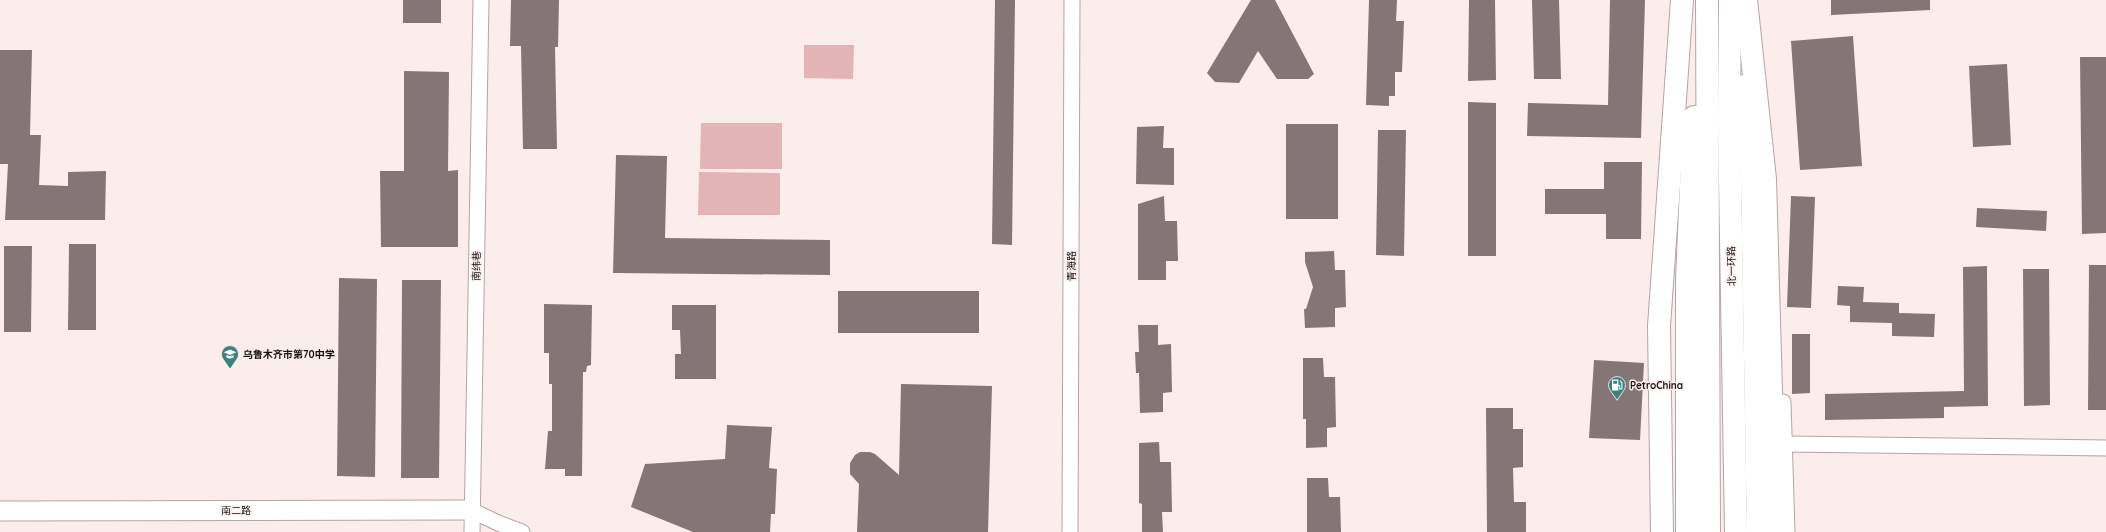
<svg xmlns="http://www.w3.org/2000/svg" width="2106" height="532" font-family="Quicksand,'Noto Sans SC',sans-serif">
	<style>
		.green { fill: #e2b4b5 }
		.building { fill: #847676 }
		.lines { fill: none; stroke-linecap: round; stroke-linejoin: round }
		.minor-casing { stroke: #b3a5a5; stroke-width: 17 }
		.tertiary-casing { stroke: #b3a5a5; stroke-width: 21 }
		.primary-casing { stroke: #b3a5a5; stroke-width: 24 }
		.trunk-casing { stroke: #b3a5a5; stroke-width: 24 }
		.minor { stroke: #fff; stroke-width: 15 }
		.tertiary { stroke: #fff; stroke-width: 19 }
		.primary { stroke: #fff; stroke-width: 22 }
		.trunk { stroke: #fff; stroke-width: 22 }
		.labels { text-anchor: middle; stroke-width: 3; stroke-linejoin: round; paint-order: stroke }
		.street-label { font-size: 10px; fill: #161212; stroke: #fceded }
		.poi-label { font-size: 10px; font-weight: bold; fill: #161212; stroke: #fceded; text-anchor: start }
	</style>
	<rect width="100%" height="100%" fill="#fceded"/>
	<g class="green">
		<path d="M 804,45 L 854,45 L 853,79 L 804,78 Z"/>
		<path d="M 701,123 L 782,123 L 782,169 L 700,169 Z"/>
		<path d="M 699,172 L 780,173 L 780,215 L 698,215 Z"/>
	</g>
	<g class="building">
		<rect x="403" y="0" width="38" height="23"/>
		<path d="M 511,0 L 559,0 L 558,47 L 555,47 L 557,149 L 523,149 L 521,46 L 510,46 Z"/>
		<path d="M 995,0 L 1015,0 L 1012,245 L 992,244 Z"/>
		<path d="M 1251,0 L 1275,0 L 1314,74 L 1308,79 L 1277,79 L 1258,51 L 1239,83 L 1215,82 L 1207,73 Z"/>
		<path d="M 1369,0 L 1397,0 L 1396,21 L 1404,21 L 1402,72 L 1395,72 L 1395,96 L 1389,96 L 1389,106 L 1366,105 Z"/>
		<path d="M 1469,0 L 1495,0 L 1496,80 L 1468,81 Z"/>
		<path d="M 1532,0 L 1559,0 L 1561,79 L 1534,79 Z"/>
		<path d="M 1610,0 L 1645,0 L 1641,138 L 1527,136 L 1528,103 L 1608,105 Z"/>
		<path d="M 1831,0 L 1930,0 L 1930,10 L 1831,15 Z"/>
		<path d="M 1853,36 L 1862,166 L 1800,170 L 1791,41 Z"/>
		<path d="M 0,50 L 32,50 L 30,135 L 41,135 L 39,185 L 68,186 L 68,172 L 106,171 L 105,220 L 5,220 L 8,164 L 0,164 Z"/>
		<path d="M 2080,57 L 2106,57 L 2106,233 L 2082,234 Z"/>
		<path d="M 2007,64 L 2011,145 L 1973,147 L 1969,66 Z"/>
		<path d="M 404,71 L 449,72 L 448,171 L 458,170 L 458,247 L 381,247 L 380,171 L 404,171 Z"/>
		<path d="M 1468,102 L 1496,103 L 1496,256 L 1468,256 Z"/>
		<rect x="1286" y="124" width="52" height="95"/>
		<path d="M 1164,126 L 1163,148 L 1174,148 L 1174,185 L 1136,184 L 1137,127 Z"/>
		<path d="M 1378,130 L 1406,130 L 1404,256 L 1376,255 Z"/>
		<path d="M 616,155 L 667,156 L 665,238 L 830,240 L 830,275 L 613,273 Z"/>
		<path d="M 1604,162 L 1642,162 L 1641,239 L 1606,239 L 1606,214 L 1545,214 L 1545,189 L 1604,189 Z"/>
		<path d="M 1164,196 L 1165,221 L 1177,221 L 1178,261 L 1166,261 L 1166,280 L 1138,280 L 1138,204 Z"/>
		<path d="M 1791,196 L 1815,197 L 1811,308 L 1787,307 Z"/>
		<path d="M 1977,208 L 2047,211 L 2046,231 L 1976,227 Z"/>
		<path d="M 69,244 L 96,244 L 96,330 L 68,330 Z"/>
		<path d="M 4,246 L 32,246 L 31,332 L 4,332 Z"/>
		<path d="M 1334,251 L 1335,270 L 1345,270 L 1346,307 L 1335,308 L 1335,327 L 1305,328 L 1304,309 L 1306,309 L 1313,287 L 1305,262 L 1305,252 Z"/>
		<path d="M 2089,265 L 2106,265 L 2106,410 L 2088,410 Z"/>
		<path d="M 1987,266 L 1988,406 L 1944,407 L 1944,418 L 1825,420 L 1825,394 L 1964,391 L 1963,267 Z"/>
		<path d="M 2023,269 L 2049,269 L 2050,405 L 2024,406 Z"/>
		<path d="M 339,278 L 377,279 L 375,477 L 337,476 Z"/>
		<path d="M 402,280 L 441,280 L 439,478 L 401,478 Z"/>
		<path d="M 1838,286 L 1864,287 L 1863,302 L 1899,303 L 1899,313 L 1935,314 L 1934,337 L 1892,336 L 1892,323 L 1850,322 L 1850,306 L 1837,305 Z"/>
		<rect x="838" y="291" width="141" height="42"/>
		<path d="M 544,304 L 592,305 L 591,365 L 587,366 L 586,372 L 583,372 L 582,476 L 565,476 L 565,469 L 545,469 L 548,431 L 552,431 L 552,384 L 549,384 L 549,353 L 544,353 Z"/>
		<path d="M 672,305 L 716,305 L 716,379 L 675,379 L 675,354 L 681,354 L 680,330 L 672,330 Z"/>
		<path d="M 1138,325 L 1158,325 L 1158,345 L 1171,344 L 1172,392 L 1163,393 L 1163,412 L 1140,413 L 1139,373 L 1136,373 L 1135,352 L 1139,352 Z"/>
		<path d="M 1792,334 L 1810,334 L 1810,393 L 1792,394 Z"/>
		<path d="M 1303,358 L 1323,358 L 1324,377 L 1335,377 L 1336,427 L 1327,428 L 1327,447 L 1306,448 L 1306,419 L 1303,419 Z"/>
		<path d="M 1594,360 L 1644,363 L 1640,440 L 1589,438 Z"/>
		<path d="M 901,384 L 992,386 L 988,532 L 857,532 L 859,484 L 850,474 L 850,463 L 855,455 L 860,452 L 870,452 L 875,454 L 899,475 Z"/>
		<path d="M 1486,408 L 1513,408 L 1513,429 L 1523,429 L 1523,467 L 1513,468 L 1514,502 L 1526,502 L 1526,532 L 1487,532 Z"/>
		<path d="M 727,425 L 772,427 L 769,468 L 777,469 L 775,514 L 771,514 L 770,532 L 693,532 L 631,507 L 645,464 L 725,459 Z"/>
		<path d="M 1159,442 L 1160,462 L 1171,462 L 1172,512 L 1162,512 L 1163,532 L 1142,532 L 1142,504 L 1139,503 L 1139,443 Z"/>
		<path d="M 1307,478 L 1328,478 L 1329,497 L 1340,497 L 1341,532 L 1307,532 Z"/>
	</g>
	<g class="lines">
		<g class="minor-casing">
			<g id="minor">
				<path d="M 1783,402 L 1787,532"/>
				<path d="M 1784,444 L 2106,448"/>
				<path d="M 471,510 L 498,523 L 522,532"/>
				<path d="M 472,532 L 481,0"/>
				<path d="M 1070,532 L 1072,0"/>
			</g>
		</g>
		<g class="tertiary-casing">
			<path id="tertiary" d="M 0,511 L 471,510"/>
		</g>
		<g class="primary-casing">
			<g id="primary">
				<path d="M 1707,0 L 1709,532"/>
				<path d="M 1730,0 L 1729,121 L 1736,532"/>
				<path d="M 1745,86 L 1752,180 L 1758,532"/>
				<path d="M 1687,532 L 1687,279 L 1694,117"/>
			</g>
		</g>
		<g class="trunk-casing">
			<g id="trunk">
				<path d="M 1746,0 L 1765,179 L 1775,532"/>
				<path d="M 1662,532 L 1659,326 L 1682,0"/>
			</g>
		</g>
		<use href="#minor" class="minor"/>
		<use href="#tertiary" class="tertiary"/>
		<use href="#primary" class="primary"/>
		<use href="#trunk" class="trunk"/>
	</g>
	<defs>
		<g id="school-pin" transform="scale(0.9)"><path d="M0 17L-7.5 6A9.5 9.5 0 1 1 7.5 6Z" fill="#3b827b" stroke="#fceded"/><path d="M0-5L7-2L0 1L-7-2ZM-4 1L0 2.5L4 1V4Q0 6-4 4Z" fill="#fff"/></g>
		<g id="fuel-pin" transform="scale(0.9)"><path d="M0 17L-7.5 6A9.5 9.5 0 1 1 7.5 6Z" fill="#3b827b" stroke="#fceded"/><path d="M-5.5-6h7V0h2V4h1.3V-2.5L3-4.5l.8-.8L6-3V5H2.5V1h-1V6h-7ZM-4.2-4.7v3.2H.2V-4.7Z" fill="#fff"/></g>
	</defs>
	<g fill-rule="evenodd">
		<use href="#school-pin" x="230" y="354"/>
		<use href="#fuel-pin" x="1617" y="385"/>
	</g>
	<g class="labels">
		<g class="street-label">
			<text transform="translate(476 266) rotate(-89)" y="4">南纬巷</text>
			<text transform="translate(1071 266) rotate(-90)" y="4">青海路</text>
			<text transform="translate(1731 266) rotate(-91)" y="4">北一环路</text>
			<text x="236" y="514">南二路</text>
		</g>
		<g class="poi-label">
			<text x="243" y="358">乌鲁木齐市第70中学</text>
			<text x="1630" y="389">PetroChina</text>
		</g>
	</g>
</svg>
